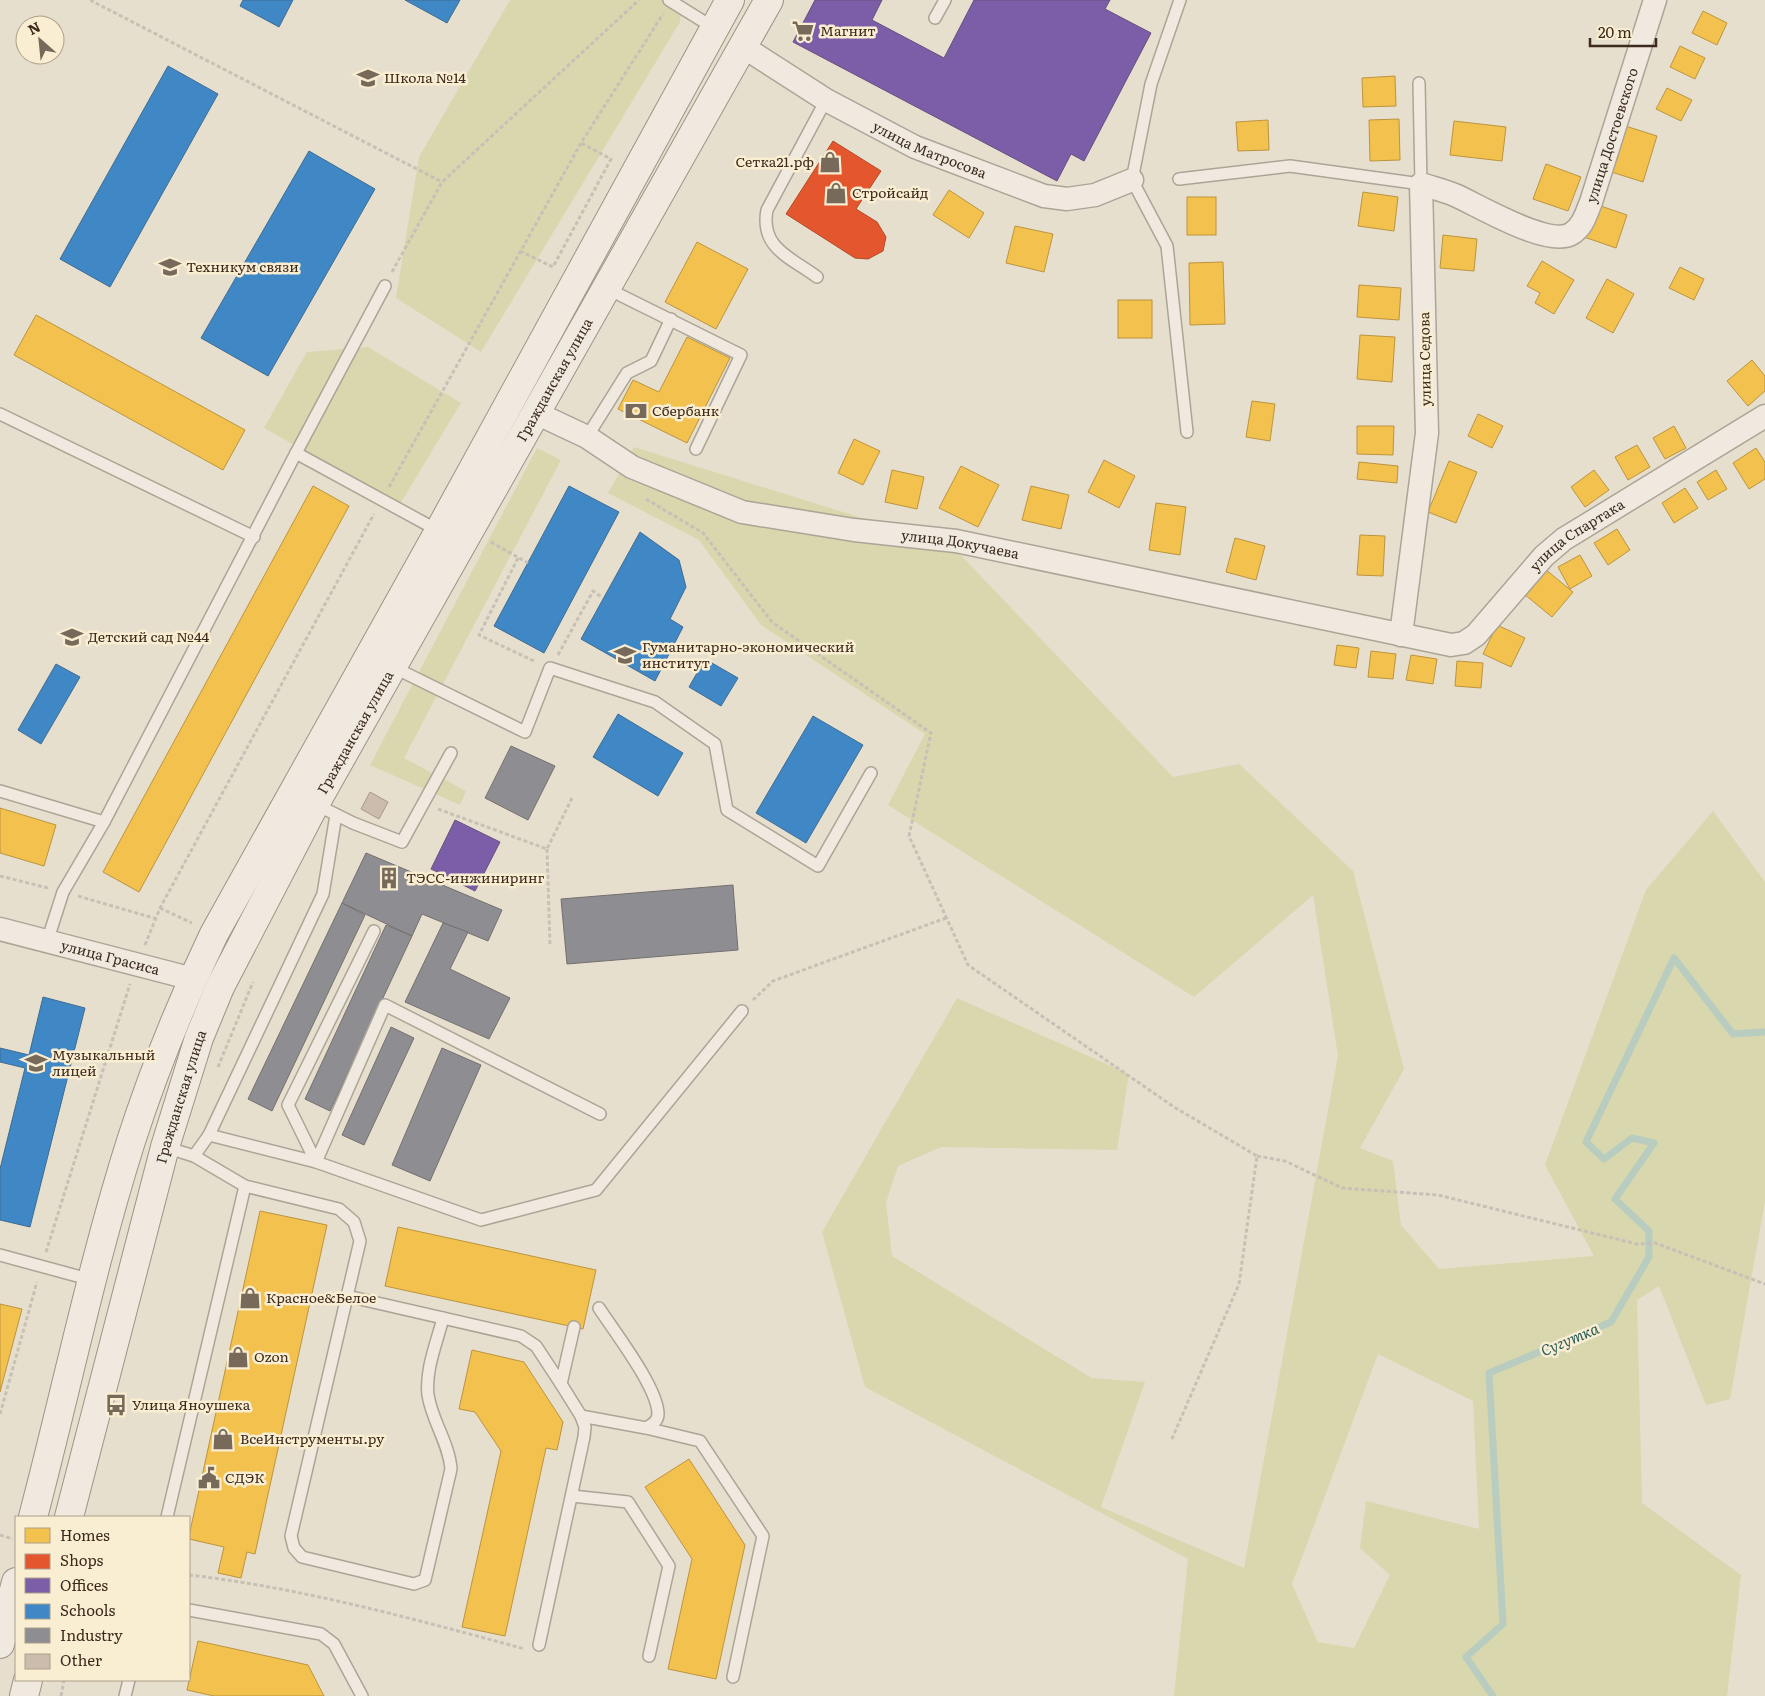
<svg xmlns="http://www.w3.org/2000/svg" width="1765" height="1696" font-family="Literata,serif">
	<style>
		.green { fill: #d8d7ae; fill-rule: evenodd }
		.homes { fill: #f2c14e; stroke: #bb943f }
		.shops { fill: #e4572e; stroke: #b24a29 }
		.offices { fill: #7b5ea7; stroke: #684f7e }
		.schools { fill: #3f88c5; stroke: #3e6c93 }
		.industry { fill: #8d8d92; stroke: #75706f }
		.lines { fill: none; stroke-linecap: round; stroke-linejoin: round }
		.stream { stroke: #b8ccc0; stroke-width: 7 }
		.building { fill: #ccbcad; stroke: #a79a8c }
		.service-casing { stroke: #aca496; stroke-width: 14 }
		.minor-casing { stroke: #aca496; stroke-width: 25 }
		.secondary-casing { stroke: #9c9386; stroke-width: 30 }
		.path { stroke: #c7c0b6; stroke-width: 3; stroke-dasharray: 4 2.5; stroke-linecap: butt }
		.service { stroke: #efe9df; stroke-width: 11 }
		.minor { stroke: #efe9df; stroke-width: 22 }
		.secondary { stroke: #efe9df; stroke-width: 28 }
		.labels { text-anchor: middle; stroke-width: 5; stroke-linejoin: round; paint-order: stroke }
		.poi-label { font-size: 14px; fill: #3c2b1d; stroke: #f9edd2; text-anchor: start }
		.street-label { font-size: 14px; fill: #3c2b1d; stroke: #f9edd2 }
		.water-label { font-size: 15px; font-style: italic; fill: #2a5d59; stroke: #f9edd2 }
	</style>
	<rect width="100%" height="100%" fill="#e7dfcd"/>
	<g class="green">
		<path d="M 510,0 L 682,0 L 680,22 L 481,352 L 396,298 L 419,157 Z"/>
		<path d="M 368,347 L 461,403 L 400,504 L 264,428 L 307,352 Z"/>
		<path d="M 634,447 L 952,546 L 1173,777 L 1239,764 L 1353,871 L 1404,1069 L 1360,1148 L 1393,1161 L 1401,1225 L 1439,1269 L 1594,1256 L 1545,1165 L 1646,890 L 1713,811 L 1765,882 L 1765,1201 L 1730,1399 L 1706,1405 L 1659,1286 L 1637,1300 L 1642,1503 L 1741,1575 L 1727,1696 L 1174,1696 L 1188,1559 L 865,1387 L 822,1232 L 957,998 L 1129,1074 L 1117,1150 L 941,1147 L 898,1166 L 886,1203 L 892,1256 L 1092,1378 L 1145,1382 L 1101,1507 L 1244,1568 L 1338,1056 L 1313,895 L 1194,997 L 888,805 L 925,734 L 761,625 L 699,540 L 608,493 ZM 1378,1354 L 1473,1401 L 1479,1529 L 1366,1501 L 1360,1548 L 1390,1575 L 1354,1648 L 1318,1642 L 1292,1584 Z"/>
		<path d="M 537,448 L 561,460 L 404,758 L 466,791 L 460,805 L 370,765 Z"/>
	</g>
	<g class="homes">
		<path d="M 1703,11 L 1727,23 L 1717,45 L 1692,33 Z"/>
		<path d="M 1680,46 L 1705,58 L 1695,79 L 1670,67 Z"/>
		<path d="M 1395,76 L 1396,106 L 1363,107 L 1362,78 Z"/>
		<path d="M 1667,88 L 1692,100 L 1681,121 L 1656,109 Z"/>
		<path d="M 1399,119 L 1400,160 L 1370,161 L 1369,120 Z"/>
		<path d="M 1268,120 L 1269,150 L 1238,151 L 1236,122 Z"/>
		<path d="M 1454,121 L 1506,127 L 1502,161 L 1450,155 Z"/>
		<path d="M 1616,123 L 1657,136 L 1643,182 L 1602,169 Z"/>
		<path d="M 1546,164 L 1581,177 L 1568,211 L 1533,199 Z"/>
		<path d="M 949,190 L 984,213 L 969,238 L 933,215 Z"/>
		<path d="M 1363,192 L 1398,197 L 1394,231 L 1358,226 Z"/>
		<rect x="1187" y="197" width="29" height="38"/>
		<path d="M 1595,204 L 1627,215 L 1616,248 L 1584,237 Z"/>
		<path d="M 1015,226 L 1053,234 L 1044,272 L 1006,263 Z"/>
		<path d="M 1443,235 L 1477,239 L 1474,271 L 1440,268 Z"/>
		<path d="M 697,242 L 748,269 L 716,329 L 665,302 Z"/>
		<path d="M 1542,261 L 1574,280 L 1554,314 L 1535,303 L 1540,293 L 1527,286 Z"/>
		<path d="M 1223,262 L 1225,324 L 1190,325 L 1189,263 Z"/>
		<path d="M 1680,267 L 1704,279 L 1694,300 L 1669,288 Z"/>
		<path d="M 1607,279 L 1634,294 L 1613,333 L 1586,318 Z"/>
		<path d="M 1359,285 L 1401,288 L 1399,320 L 1357,317 Z"/>
		<rect x="1118" y="300" width="34" height="38"/>
		<path d="M 36,315 L 245,430 L 223,470 L 14,355 Z"/>
		<path d="M 1360,335 L 1395,337 L 1392,382 L 1357,379 Z"/>
		<path d="M 687,337 L 730,358 L 687,443 L 618,409 L 633,380 L 659,392 Z"/>
		<path d="M 1752,360 L 1765,376 L 1765,391 L 1748,406 L 1727,381 Z"/>
		<path d="M 1252,401 L 1275,404 L 1270,441 L 1246,437 Z"/>
		<path d="M 1478,414 L 1503,426 L 1492,448 L 1468,436 Z"/>
		<path d="M 1357,426 L 1394,426 L 1393,455 L 1357,454 Z"/>
		<path d="M 1674,426 L 1686,448 L 1665,459 L 1653,438 Z"/>
		<path d="M 854,439 L 880,451 L 863,485 L 838,473 Z"/>
		<path d="M 1637,445 L 1650,467 L 1628,480 L 1615,457 Z"/>
		<path d="M 1756,448 L 1765,462 L 1765,479 L 1749,489 L 1733,463 Z"/>
		<path d="M 1104,460 L 1135,476 L 1119,508 L 1088,492 Z"/>
		<path d="M 1449,461 L 1477,472 L 1456,523 L 1428,512 Z"/>
		<path d="M 1359,462 L 1398,466 L 1397,483 L 1357,479 Z"/>
		<path d="M 961,466 L 999,485 L 978,527 L 939,508 Z"/>
		<path d="M 892,470 L 924,477 L 917,509 L 885,502 Z"/>
		<path d="M 1594,470 L 1609,490 L 1585,507 L 1571,487 Z"/>
		<path d="M 1716,470 L 1727,489 L 1708,500 L 1697,482 Z"/>
		<path d="M 313,486 L 349,506 L 139,892 L 103,872 Z"/>
		<path d="M 1031,486 L 1069,495 L 1061,529 L 1022,520 Z"/>
		<path d="M 1685,488 L 1698,508 L 1674,523 L 1662,503 Z"/>
		<path d="M 1156,503 L 1186,507 L 1180,555 L 1149,550 Z"/>
		<path d="M 1617,529 L 1630,550 L 1608,565 L 1594,543 Z"/>
		<path d="M 1360,535 L 1385,536 L 1383,576 L 1357,575 Z"/>
		<path d="M 1235,538 L 1265,546 L 1256,580 L 1226,572 Z"/>
		<path d="M 1580,555 L 1592,576 L 1570,589 L 1558,567 Z"/>
		<path d="M 1545,569 L 1573,592 L 1552,617 L 1524,594 Z"/>
		<path d="M 1497,625 L 1525,638 L 1511,667 L 1483,654 Z"/>
		<path d="M 1337,645 L 1359,648 L 1356,668 L 1334,665 Z"/>
		<path d="M 1371,651 L 1396,654 L 1393,679 L 1368,677 Z"/>
		<path d="M 1411,655 L 1437,659 L 1433,684 L 1406,680 Z"/>
		<path d="M 1457,661 L 1483,663 L 1481,688 L 1455,686 Z"/>
		<path d="M 0,808 L 56,825 L 44,866 L 0,853 Z"/>
		<path d="M 260,1211 L 327,1225 L 255,1554 L 247,1552 L 241,1578 L 218,1573 L 224,1547 L 189,1539 L 189,1536 Z"/>
		<path d="M 398,1227 L 596,1270 L 583,1329 L 385,1286 Z"/>
		<path d="M 0,1304 L 22,1309 L 0,1392 Z"/>
		<path d="M 472,1350 L 524,1362 L 563,1422 L 557,1450 L 546,1448 L 505,1636 L 462,1627 L 501,1451 L 475,1412 L 459,1409 Z"/>
		<path d="M 689,1459 L 745,1545 L 716,1679 L 668,1669 L 692,1559 L 645,1487 Z"/>
		<path d="M 198,1641 L 308,1665 L 324,1696 L 214,1696 L 187,1690 Z"/>
	</g>
	<path class="shops" d="M 833,141 L 881,171 L 856,209 L 877,222 L 886,237 L 883,251 L 868,259 L 855,258 L 786,214 Z"/>
	<g class="offices">
		<path d="M 815,0 L 882,0 L 872,20 L 944,58 L 974,0 L 1110,0 L 1105,9 L 1151,33 L 1084,161 L 1071,154 L 1057,181 L 793,42 Z"/>
		<path d="M 455,820 L 500,842 L 475,891 L 431,869 Z"/>
	</g>
	<g class="schools">
		<path d="M 243,0 L 293,0 L 279,27 L 240,6 Z"/>
		<path d="M 405,0 L 460,0 L 447,23 Z"/>
		<path d="M 168,66 L 218,94 L 110,287 L 60,259 Z"/>
		<path d="M 309,151 L 375,189 L 268,376 L 201,338 Z"/>
		<path d="M 569,486 L 619,512 L 544,653 L 494,626 Z"/>
		<path d="M 640,532 L 679,560 L 686,587 L 670,619 L 683,627 L 655,681 L 581,639 Z"/>
		<path d="M 705,659 L 738,678 L 721,706 L 689,687 Z"/>
		<path d="M 56,664 L 80,677 L 41,744 L 18,730 Z"/>
		<path d="M 618,714 L 683,753 L 658,796 L 593,757 Z"/>
		<path d="M 813,716 L 863,745 L 806,843 L 756,813 Z"/>
		<path d="M 43,997 L 85,1008 L 30,1227 L 0,1220 L 0,1169 L 25,1068 L 0,1062 L 0,1048 L 29,1055 Z"/>
	</g>
	<g class="industry">
		<path d="M 511,746 L 555,766 L 528,820 L 485,798 Z"/>
		<path d="M 366,853 L 502,910 L 488,941 L 422,914 L 412,936 L 342,903 Z"/>
		<path d="M 733,885 L 738,950 L 567,964 L 561,899 Z"/>
		<path d="M 342,903 L 365,915 L 272,1111 L 248,1099 Z"/>
		<path d="M 443,923 L 468,932 L 450,969 L 510,998 L 489,1039 L 405,1002 Z"/>
		<path d="M 386,925 L 412,936 L 330,1111 L 305,1099 Z"/>
		<path d="M 391,1027 L 414,1038 L 364,1145 L 342,1135 Z"/>
		<path d="M 442,1048 L 481,1065 L 430,1181 L 392,1165 Z"/>
	</g>
	<g class="lines">
		<path class="stream" d="M 1493,1696 L 1466,1657 L 1503,1624 L 1489,1373 L 1611,1322 L 1649,1257 L 1649,1231 L 1615,1199 L 1654,1143 L 1632,1138 L 1604,1159 L 1586,1142 L 1674,958 L 1733,1034 L 1765,1032"/>
	</g>
	<path class="building" d="M 370,792 L 388,802 L 379,819 L 361,809 Z"/>
	<g class="lines">
		<g class="service-casing">
			<g id="service">
				<path d="M 669,0 L 714,28"/>
				<path d="M 1180,0 L 1151,84 L 1132,180 L 1167,246 L 1187,432"/>
				<path d="M 935,18 L 945,0"/>
				<path d="M 1179,179 L 1290,166 L 1421,184 L 1419,83"/>
				<path d="M 817,277 C 790,257 760,248 767,210 L 826,100"/>
				<path d="M 606,288 L 741,355 L 696,449"/>
				<path d="M 0,414 L 254,537"/>
				<path d="M 587,437 L 627,373 L 651,361 L 671,319"/>
				<path d="M 296,453 L 385,286"/>
				<path d="M 393,667 L 525,732 L 550,668 L 655,702 L 715,744 L 727,810 L 818,866 L 871,773"/>
				<path d="M 0,791 L 104,822"/>
				<path d="M 315,804 L 353,823 L 402,842 L 451,753"/>
				<path d="M 374,931 L 288,1105 L 316,1162 L 481,1220 L 596,1190 L 742,1011"/>
				<path d="M 47,942 L 63,892 L 104,822 L 296,453 L 439,531"/>
				<path d="M 209,1135 L 316,1162 L 385,1005 L 600,1114"/>
				<path d="M 165,1147 L 194,1156 L 245,1186 L 339,1209 L 354,1222 L 360,1241 L 291,1536 L 294,1548 L 302,1557 L 414,1584 L 425,1580 L 451,1469 C 449,1443 432,1421 428,1395 C 425,1370 437,1342 443,1318"/>
				<path d="M 194,1156 L 209,1135 L 323,894 L 336,815"/>
				<path d="M 0,1255 L 92,1280"/>
				<path d="M 347,1296 L 521,1336 L 536,1346 L 561,1384 L 574,1327"/>
				<path d="M 561,1384 L 581,1416"/>
				<path d="M 646,1428 L 700,1441 L 763,1536 L 733,1677"/>
				<path d="M 572,1496 L 628,1502 L 669,1566 L 649,1656"/>
				<path d="M 167,1517 L 245,1186"/>
				<path d="M 189,1610 L 321,1634 L 334,1644 L 362,1696"/>
				<path d="M 539,1645 L 584,1437 L 585,1427 L 581,1416 L 646,1428 C 651,1425 658,1422 658,1414 C 658,1388 614,1331 599,1308"/>
				<path d="M 125,1696 L 129,1680"/>
			</g>
		</g>
		<g class="minor-casing">
			<g id="minor">
				<path id="s1" d="M 742,46 L 826,100 L 915,147 L 1044,196 L 1067,199 L 1095,195 L 1132,180"/>
				<path id="s2" d="M 536,413 L 587,437 L 632,467 L 742,512 L 854,530 L 956,541 L 1451,645 L 1464,643 L 1476,635 L 1544,556 L 1564,539 L 1765,416"/>
				<path id="s3" d="M 1401,635 L 1427,433 L 1421,184 C 1433,188 1446,191 1457,196 C 1481,207 1548,247 1571,234 C 1583,227 1586,214 1591,202 L 1655,0"/>
				<path id="s4" d="M 0,929 L 193,979"/>
			</g>
		</g>
		<g class="secondary-casing">
			<g id="secondary">
				<path d="M 33,1517 C 66,1392 92,1264 131,1141 C 154,1070 182,1001 214,934 L 439,531 L 730,0"/>
				<path id="s5" d="M 69,1517 L 165,1147 L 199,1038 L 220,987 L 315,804 L 769,0"/>
				<path d="M 0,1644 L 16,1582"/>
				<path d="M 24,1696 L 28,1680"/>
			</g>
		</g>
		<g class="path">
			<path d="M 90,0 L 442,182"/>
			<path d="M 520,251 L 553,267 L 611,159 L 581,143"/>
			<path d="M 392,272 L 442,182 L 639,0"/>
			<path d="M 389,487 L 581,143 L 663,14"/>
			<path d="M 646,499 L 703,533 L 772,622 L 931,733 L 909,836 L 968,965 L 1174,1107 L 1257,1156 L 1239,1284 L 1171,1441"/>
			<path d="M 491,542 L 528,563"/>
			<path d="M 518,558 L 479,635 L 536,662"/>
			<path d="M 558,655 L 593,591 L 603,598"/>
			<path d="M 438,809 L 547,849 L 572,798"/>
			<path d="M 547,849 L 550,946"/>
			<path d="M 0,876 L 48,888"/>
			<path d="M 78,896 L 157,919"/>
			<path d="M 160,908 L 192,923"/>
			<path d="M 145,945 L 160,908 L 374,514"/>
			<path d="M 753,1000 L 773,981 L 946,918"/>
			<path d="M 218,1067 L 253,982"/>
			<path d="M 1257,1156 L 1285,1161 L 1342,1188 L 1438,1195 L 1637,1244 L 1655,1243 L 1765,1284"/>
			<path d="M 46,1252 L 130,984"/>
			<path d="M 0,1414 L 37,1282"/>
			<path d="M 0,1535 L 13,1539"/>
			<path d="M 189,1575 C 302,1588 414,1619 525,1649"/>
			<path d="M 61,1696 L 64,1680"/>
		</g>
		<use href="#service" class="service"/>
		<use href="#minor" class="minor"/>
		<use href="#secondary" class="secondary"/>
	</g>
	<defs>
		<g id="supermarket-bare" transform="scale(1.725)"><path d="M-6-5.5h2.5l.6 2H6L4.5 2H-2.5L-4.4-4H-6ZM-1.5 3.2a1.3 1.3 0 1 0 .1 0ZM3 3.2a1.3 1.3 0 1 0 .1 0Z" fill="#786a5b" stroke="#f9edd2" stroke-width="2.5" paint-order="stroke"/></g>
		<g id="school-bare" transform="scale(1.725)"><path d="M0-5L7-2L0 1L-7-2ZM-4 1L0 2.5L4 1V4Q0 6-4 4Z" fill="#786a5b" stroke="#f9edd2" stroke-width="2.5" paint-order="stroke"/></g>
		<g id="shop-bare" transform="scale(1.725)"><path d="M-5-2.5h2.3a2.7 3.5 0 0 1 5.4 0H5L5.5 6h-11ZM-1.5-2.5h3a1.5 2.3 0 0 0-3 0Z" fill="#786a5b" stroke="#f9edd2" stroke-width="2.5" paint-order="stroke"/></g>
		<g id="university-bare" transform="scale(1.725)"><path d="M0-5L7-2L0 1L-7-2ZM-4 1L0 2.5L4 1V4Q0 6-4 4Z" fill="#786a5b" stroke="#f9edd2" stroke-width="2.5" paint-order="stroke"/></g>
		<g id="bank-bare" transform="scale(1.725)"><path d="M-6-4H6V4H-6ZM0-2.3a2.3 2.3 0 1 0 0 4.6a2.3 2.3 0 1 0 0-4.6Z" fill="#786a5b" stroke="#f9edd2" stroke-width="2.5" paint-order="stroke"/></g>
		<g id="building-bare" transform="scale(1.725)"><path d="M-4-6H4V6H1V3H-1V6H-4ZM-2.5-4.3h1.7v1.8h-1.7ZM.8-4.3h1.7v1.8H.8ZM-2.5-1h1.7V.8h-1.7ZM.8-1h1.7V.8H.8Z" fill="#786a5b" stroke="#f9edd2" stroke-width="2.5" paint-order="stroke"/></g>
		<g id="bus-bare" transform="scale(1.725)"><path d="M-5-6H5V4H4V6H2V4H-2V6H-4V4H-5ZM-3.5-4V0h7V-4ZM-3.5 1.2v1.5H-2V1.2ZM2 1.2v1.5H3.5V1.2Z" fill="#786a5b" stroke="#f9edd2" stroke-width="2.5" paint-order="stroke"/></g>
		<g id="civic-bare" transform="scale(1.725)"><path d="M-.6-6.5H3V-4.5H.6V-3L4-1V1h2V6H-6V1h2V-1L-.6-3ZM-1.2 2.5V6h2.4V2.5Z" fill="#786a5b" stroke="#f9edd2" stroke-width="2.5" paint-order="stroke"/></g>
	</defs>
	<g fill-rule="evenodd">
		<use href="#supermarket-bare" x="803" y="31"/>
		<use href="#school-bare" x="368" y="78"/>
		<use href="#shop-bare" x="830" y="162"/>
		<use href="#shop-bare" x="836" y="193"/>
		<use href="#university-bare" x="170" y="267"/>
		<use href="#bank-bare" x="636" y="411"/>
		<use href="#school-bare" x="72" y="637"/>
		<use href="#university-bare" x="625" y="655"/>
		<use href="#building-bare" x="389" y="878"/>
		<use href="#school-bare" x="36" y="1063"/>
		<use href="#shop-bare" x="250" y="1298"/>
		<use href="#shop-bare" x="238" y="1357"/>
		<use href="#bus-bare" x="116" y="1405"/>
		<use href="#shop-bare" x="223" y="1439"/>
		<use href="#civic-bare" x="209" y="1478"/>
	</g>
	<g class="labels">
		<g class="poi-label">
			<text x="820" y="36">Магнит</text>
			<text x="384" y="83">Школа №14</text>
			<text x="814" y="167" text-anchor="end">Сетка21.рф</text>
			<text x="852" y="198">Стройсайд</text>
			<text x="186" y="272">Техникум связи</text>
			<text x="652" y="416">Сбербанк</text>
			<text x="88" y="642">Детский сад №44</text>
			<text x="642" y="652">Гуманитарно-экономический<tspan x="642" dy="16">институт</tspan></text>
			<text x="406" y="883">ТЭСС-инжиниринг</text>
			<text x="52" y="1060">Музыкальный<tspan x="52" dy="16">лицей</tspan></text>
			<text x="266" y="1303">Красное&amp;Белое</text>
			<text x="254" y="1362">Ozon</text>
			<text x="132" y="1410">Улица Яноушека</text>
			<text x="240" y="1444">ВсеИнструменты.ру</text>
			<text x="225" y="1483">СДЭК</text>
		</g>
		<g class="street-label">
			<text dy="5" stroke="none"><textPath href="#s3" startOffset="722">улица Достоевского</textPath></text>
			<text dy="5" stroke="none"><textPath href="#s1" startOffset="215">улица Матросова</textPath></text>
			<text transform="translate(1425 359) rotate(-91)" y="5">улица Седова</text>
			<text dy="5" stroke="none"><textPath href="#s5" startOffset="1245">Гражданская улица</textPath></text>
			<text dy="5" stroke="none"><textPath href="#s2" startOffset="1122">улица Спартака</textPath></text>
			<text dy="5" stroke="none"><textPath href="#s2" startOffset="450">улица Докучаева</textPath></text>
			<text dy="5" stroke="none"><textPath href="#s5" startOffset="840">Гражданская улица</textPath></text>
			<text dy="5" stroke="none"><textPath href="#s4" startOffset="114">улица Грасиса</textPath></text>
			<text dy="5" stroke="none"><textPath href="#s5" startOffset="435">Гражданская улица</textPath></text>
		</g>
		<g class="water-label">
			<text transform="translate(1570 1340) rotate(-23)" y="5">Сугутка</text>
		</g>
	</g>
	<rect x="15" y="1516" width="175" height="165" fill="#f9edd2" stroke="#ad9f8a"/>
	<rect x="25" y="1528" width="25" height="15" fill="#f2c14e" stroke="#ad9f8a"/>
	<text x="60" y="1541" font-size="15" fill="#3c2b1d">Homes</text>
	<rect x="25" y="1554" width="25" height="15" fill="#e4572e" stroke="#ad9f8a"/>
	<text x="60" y="1566" font-size="15" fill="#3c2b1d">Shops</text>
	<rect x="25" y="1578" width="25" height="15" fill="#7b5ea7" stroke="#ad9f8a"/>
	<text x="60" y="1591" font-size="15" fill="#3c2b1d">Offices</text>
	<rect x="25" y="1604" width="25" height="15" fill="#3f88c5" stroke="#ad9f8a"/>
	<text x="60" y="1616" font-size="15" fill="#3c2b1d">Schools</text>
	<rect x="25" y="1628" width="25" height="15" fill="#8d8d92" stroke="#ad9f8a"/>
	<text x="60" y="1641" font-size="15" fill="#3c2b1d">Industry</text>
	<rect x="25" y="1654" width="25" height="15" fill="#ccbcad" stroke="#ad9f8a"/>
	<text x="60" y="1666" font-size="15" fill="#3c2b1d">Other</text>
	<g transform="translate(40 40) rotate(333)"><circle r="24" fill="#f9edd2" stroke="#ad9f8a"/>
	<path d="M0-4L9 19L0 12L-9 19Z" fill="#786a5b"/>
	<text y="-8" font-size="14" font-weight="bold" text-anchor="middle" fill="#3c2b1d">N</text>
	</g>
	<path d="M1590 38v8h66v-8" fill="none" stroke="#3c2b1d" stroke-width="2.5"/>
	<text x="1598" y="38" font-size="15" fill="#3c2b1d" stroke="#f9edd2" stroke-width="4" paint-order="stroke">20 m</text>
</svg>
